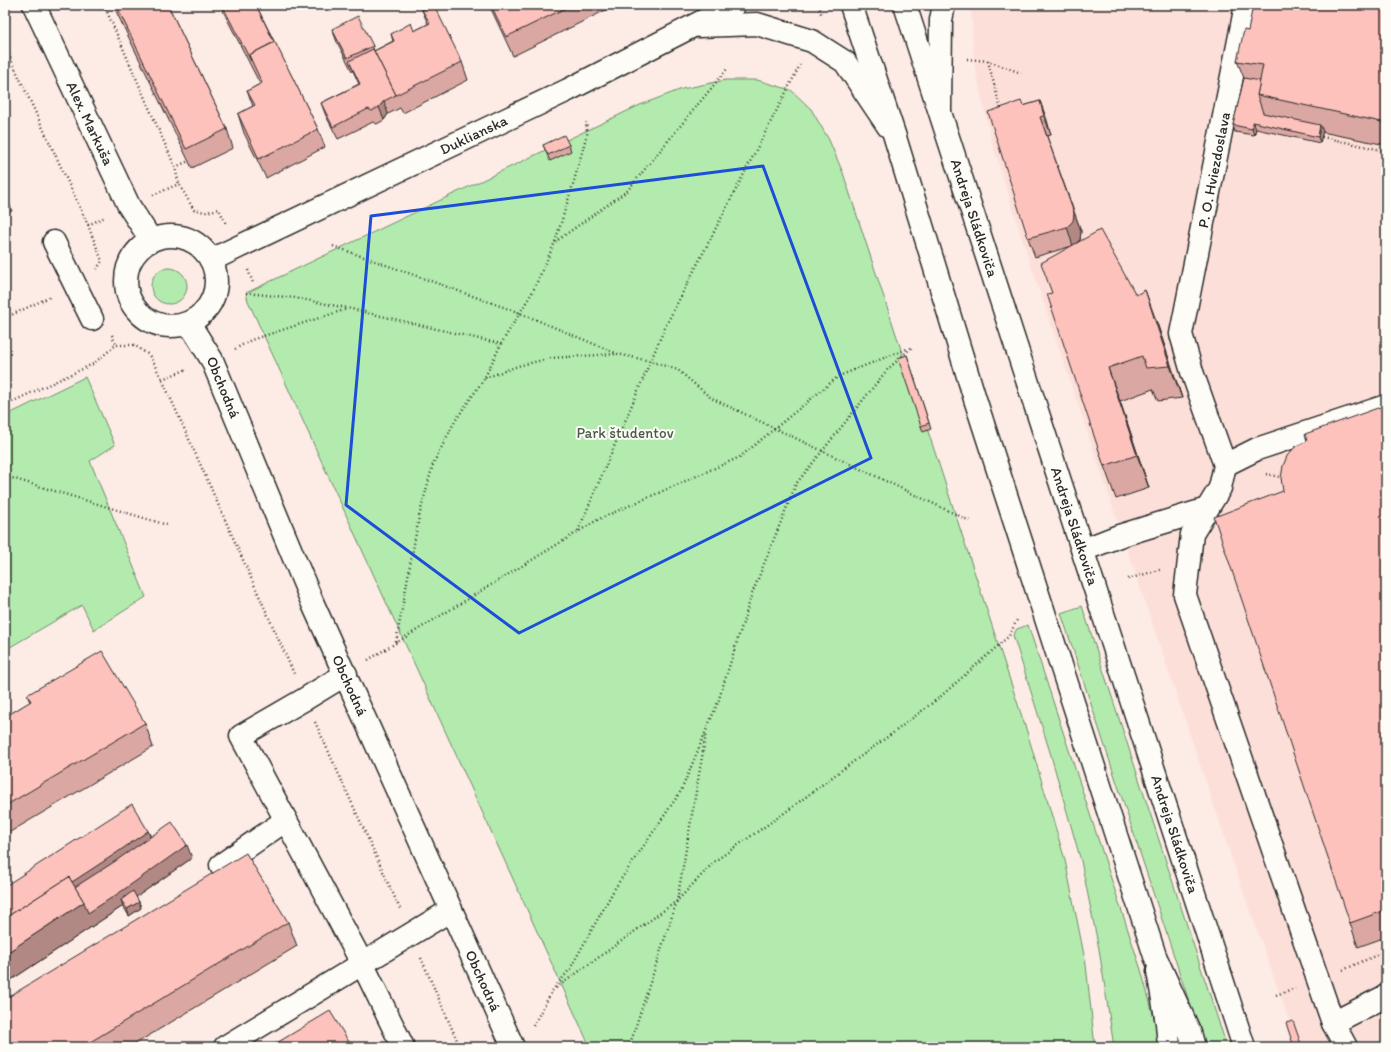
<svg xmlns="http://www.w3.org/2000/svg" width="1391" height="1052" font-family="Itim,sans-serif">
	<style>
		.built { fill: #fddfd9 }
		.green { fill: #b3ebae; stroke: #6f8b6c }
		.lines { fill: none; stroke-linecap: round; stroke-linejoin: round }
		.minor-casing { stroke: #2b2b2b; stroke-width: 25 }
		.major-casing { stroke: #2b2b2b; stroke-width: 25 }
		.path { stroke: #2b2b2b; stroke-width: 2.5; stroke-dasharray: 1 3; stroke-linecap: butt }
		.minor { stroke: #fdfcf7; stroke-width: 22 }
		.major { stroke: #fdfcf7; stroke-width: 22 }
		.wall { fill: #daa7a2; stroke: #2b2b2b }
		.shaded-wall { fill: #b28884; stroke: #2b2b2b }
		.building { fill: #fec2bc; stroke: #2b2b2b }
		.marked { fill: none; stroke: #1d4ed8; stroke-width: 3; stroke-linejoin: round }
		.labels { text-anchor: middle; stroke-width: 4; stroke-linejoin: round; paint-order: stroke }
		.street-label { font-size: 15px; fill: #2b2b2b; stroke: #fdfcf7 }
		.park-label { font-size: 15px; fill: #4d5b4c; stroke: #fdfcf7 }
	</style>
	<rect width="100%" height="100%" fill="#fdebe5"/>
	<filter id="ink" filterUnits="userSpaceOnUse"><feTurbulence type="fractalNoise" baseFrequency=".025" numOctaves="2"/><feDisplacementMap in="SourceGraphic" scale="8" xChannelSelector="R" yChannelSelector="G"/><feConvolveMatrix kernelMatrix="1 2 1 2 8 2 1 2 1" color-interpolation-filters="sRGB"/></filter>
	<g filter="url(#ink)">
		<path class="built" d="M 971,5 L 1386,5 L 1386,1040 L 1369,1047 L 1299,1047 L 1245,897 L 1027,254 L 991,139 L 980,91 L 974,62 Z"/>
		<g class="green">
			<path d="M 726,80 L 757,80 L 791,90 L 811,109 L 829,140 L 843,173 L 1027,732 L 1065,860 L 1086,965 L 1095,1047 L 590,1047 L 248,301 L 246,293 L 640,105 L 682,89 Z"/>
			<circle cx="169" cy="286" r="18"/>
			<path d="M 85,377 L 115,445 L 90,461 L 146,597 L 94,630 L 82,605 L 5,650 L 5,613 L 8,611 L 5,605 L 5,416 Z"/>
			<path d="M 1082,606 L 1227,1047 L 1204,1047 L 1061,613 Z"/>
			<path d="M 1028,625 L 1141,970 L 1156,1025 L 1159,1047 L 1114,1047 L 1099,949 L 1081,861 L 1050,752 L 1013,635 L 1017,629 Z"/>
		</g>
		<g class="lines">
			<g class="minor-casing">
				<g id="minor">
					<path id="s1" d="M 34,5 L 129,206 L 151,240"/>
					<path d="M 1246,5 L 1181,334 L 1192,372 L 1225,465 L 1220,488 L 1192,534 L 1185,595 L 1333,1023 L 1346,1047"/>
					<path d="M 699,26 L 757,24 L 812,41 L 845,62 L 888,126"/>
					<path d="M 940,109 L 941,20 L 944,5"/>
					<circle cx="171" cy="281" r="45"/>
					<path d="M 54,242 L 92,319"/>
					<path id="s2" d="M 211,260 L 568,90 L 734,5"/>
					<path id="s3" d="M 189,323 L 212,360 L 313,604 L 513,1047"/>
					<path d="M 1225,465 L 1257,449 L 1386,406"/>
					<path d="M 1083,550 L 1119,536 L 1207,509"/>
					<path d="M 346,674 L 305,699 L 241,736 L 362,963 L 403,1047"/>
					<path d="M 221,865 L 286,820"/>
					<path d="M 1158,971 L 1167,1023 L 1169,1047"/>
					<path d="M 1333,1023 L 1386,996"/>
					<path d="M 225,1047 L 451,910"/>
				</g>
			</g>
			<g class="major-casing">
				<g id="major">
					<path d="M 851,5 L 894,134 L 975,399 L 1155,956 L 1190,1033 L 1194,1047"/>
					<path id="s4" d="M 905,5 L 1244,1047"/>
				</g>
			</g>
			<g class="path">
				<path d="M 104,5 L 175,167 L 179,184 L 194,210 L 206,212 L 219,209 L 226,224"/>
				<path d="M 818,5 L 822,16"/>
				<path d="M 5,47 L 88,225 L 102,261 L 97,269"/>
				<path d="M 967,59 L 988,61 L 1021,73"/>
				<path d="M 988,61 L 1001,111"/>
				<path d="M 1318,136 L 1386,151"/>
				<path d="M 175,167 L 189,161"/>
				<path d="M 153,195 L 179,184"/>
				<path d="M 88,225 L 105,217"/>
				<path d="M 555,242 L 627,191 L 727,69"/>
				<path d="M 333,246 L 520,313 L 618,354 L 650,361 L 678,370 L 711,398 L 972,522"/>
				<path d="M 248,270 L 253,283"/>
				<path d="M 246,293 L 296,298 L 347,308 L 501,344"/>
				<path d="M 5,318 L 52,296"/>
				<path d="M 112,335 L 116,345"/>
				<path d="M 235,349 L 251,340 L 347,309"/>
				<path d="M 485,378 L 518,366 L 551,358 L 616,354"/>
				<path d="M 162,379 L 188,369"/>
				<path d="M 5,405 L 93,364 L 116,345 L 134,345 L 149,355 L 162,379 L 295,676"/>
				<path d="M 1266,474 L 1284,478"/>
				<path d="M 5,476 L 167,525"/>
				<path d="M 578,531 L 666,325 L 800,65"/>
				<path d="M 1128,579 L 1162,569"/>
				<path d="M 396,642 L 419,517 L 433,464 L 455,421 L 484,379 L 501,344 L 533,291 L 555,242 L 574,181 L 587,134 L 586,122"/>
				<path d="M 368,660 L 599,519 L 740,457 L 839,376 L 909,348"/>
				<path d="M 315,722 L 401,911"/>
				<path d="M 421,958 L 460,1047"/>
				<path d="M 1343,970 L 1386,951"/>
				<path d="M 556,988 L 677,901 L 706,734"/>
				<path d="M 1276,995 L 1295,988"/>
				<path d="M 533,1026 L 552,991 L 570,969 L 615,888 L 681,791 L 718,702 L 752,594 L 796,484 L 887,370 L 912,347"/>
				<path d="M 629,1047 L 677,901 L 715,861 L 783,814 L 835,775 L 897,730 L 940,697 L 1009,636 L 1018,618"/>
				<path d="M 1384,1047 L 1386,1046"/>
			</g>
			<use href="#minor" class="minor"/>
			<use href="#major" class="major"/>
		</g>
		<g class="wall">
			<path d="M 113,5 L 168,5 L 227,129 L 233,148 L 192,168 Z"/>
			<path d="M 221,5 L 256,5 L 318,129 L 325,147 L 266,178 L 244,133 L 238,114 L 253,106 L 247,91 L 260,84 L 223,11 Z"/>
			<path d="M 419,5 L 429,5 L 421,9 Z"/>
			<path d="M 489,5 L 616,5 L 513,56 L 492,11 Z"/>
			<path d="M 1386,5 L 1386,145 L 1322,132 L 1320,143 L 1256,129 L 1254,135 L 1235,132 L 1233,125 L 1244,78 L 1237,61 L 1248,31 Z"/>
			<path d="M 422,10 L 462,62 L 468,80 L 403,113 L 400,108 L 388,114 L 384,120 L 377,124 L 373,122 L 338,139 L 326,116 L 321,103 L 359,84 L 353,71 L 352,71 L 337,42 L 332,29 L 373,46 L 374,51 L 393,41 L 391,34 L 414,31 L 428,24 Z"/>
			<path d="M 1040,101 L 1051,135 L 1046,136 L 1081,231 L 1080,240 L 1075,244 L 1136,295 L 1157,323 L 1182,398 L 1158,401 L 1153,389 L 1120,401 L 1149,488 L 1116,499 L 1104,466 L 1052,293 L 1072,246 L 1035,257 L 1028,238 L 1023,106 Z"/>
			<path d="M 543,145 L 569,145 L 571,151 L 550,161 Z"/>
			<path d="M 5,191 L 12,211 L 5,214 Z"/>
			<path d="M 907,355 L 931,429 L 923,432 L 921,426 Z"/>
			<path d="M 1386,405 L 1386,937 L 1358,947 L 1350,923 L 1283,491 Z"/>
			<path d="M 27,695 L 145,723 L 153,747 L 5,835 L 5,717 L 30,702 Z"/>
			<path d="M 148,831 L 151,837 L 192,858 L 136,897 L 139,902 L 141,908 L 129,916 L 123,906 L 5,984 L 5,886 Z"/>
			<path d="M 288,922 L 297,946 L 130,1047 L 5,1047 Z"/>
		</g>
		<g class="shaded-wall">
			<path d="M 384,101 L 388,114 L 384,120 L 379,107 Z"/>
			<path d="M 1040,101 L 1047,120 L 1051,135 L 1044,116 Z"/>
			<path d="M 1040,117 L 1081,231 L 1080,240 L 1073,246 L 1067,227 Z"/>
			<path d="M 1253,122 L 1256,129 L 1254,135 L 1252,129 Z"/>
			<path d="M 1320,125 L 1323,131 L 1320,143 L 1318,137 Z"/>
			<path d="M 1145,290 L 1157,323 L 1182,398 L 1170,366 Z"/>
			<path d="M 1108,368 L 1120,401 L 1149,488 L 1137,455 Z"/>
			<path d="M 148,831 L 155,849 L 5,925 Z"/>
			<path d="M 187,845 L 192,858 L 125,905 L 121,900 L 123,906 L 5,984 L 5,954 L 84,902 Z"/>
			<path d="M 139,902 L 141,908 L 129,916 L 127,909 Z"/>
		</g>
		<g class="building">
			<path d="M 116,5 L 168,5 L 227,129 L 186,149 Z"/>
			<path d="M 222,5 L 256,5 L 274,42 L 249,55 L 251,61 Z"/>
			<path d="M 432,5 L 434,5 L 462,62 L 396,95 L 374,51 L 394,41 L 391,34 L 411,23 L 414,31 L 430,23 L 422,10 Z"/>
			<path d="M 491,5 L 572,5 L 506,37 Z"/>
			<path d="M 1253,5 L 1386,5 L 1386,123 L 1257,95 L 1263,65 L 1237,61 L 1244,30 L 1248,31 Z"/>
			<path d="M 358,16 L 373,46 L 347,58 L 332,29 Z"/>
			<path d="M 275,42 L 318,129 L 259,159 L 238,114 L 255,105 L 247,91 L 262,83 L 249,55 Z"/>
			<path d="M 373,49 L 396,95 L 384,101 L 379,107 L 372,111 L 368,109 L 333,127 L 321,103 L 360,84 L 349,61 Z"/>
			<path d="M 1244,78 L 1260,81 L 1257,95 L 1263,113 L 1320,125 L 1318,137 L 1253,122 L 1252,129 L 1233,125 Z"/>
			<path d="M 1021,101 L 1023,106 L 1040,101 L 1044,116 L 1040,117 L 1074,213 L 1073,221 L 1067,227 L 1028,238 L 988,112 Z"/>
			<path d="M 564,135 L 569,145 L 548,155 L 543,145 Z"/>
			<path d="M 1100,230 L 1136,295 L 1145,290 L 1170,366 L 1146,368 L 1142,356 L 1108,368 L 1137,455 L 1104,466 L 1047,294 L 1052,293 L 1041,263 Z"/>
			<path d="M 907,355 L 929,423 L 921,426 L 898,358 Z"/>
			<path d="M 1386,405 L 1386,910 L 1350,923 L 1214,517 L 1283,491 L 1281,478 L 1283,466 L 1287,456 L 1295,447 L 1307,441 L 1305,434 Z"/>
			<path d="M 102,651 L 145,723 L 5,806 L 5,717 L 31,701 L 27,695 Z"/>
			<path d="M 132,804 L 148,831 L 112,856 L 72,882 L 69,877 L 5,918 L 5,886 Z"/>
			<path d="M 172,822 L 187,845 L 119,893 L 88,913 L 84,902 L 75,887 L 114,862 Z"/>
			<path d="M 246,853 L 288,922 L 82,1047 L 5,1047 L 5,999 Z"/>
			<path d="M 69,877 L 84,902 L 5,954 L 5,918 Z"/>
			<path d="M 133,891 L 139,902 L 127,909 L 121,900 Z"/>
			<path d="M 330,1011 L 352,1047 L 270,1047 Z"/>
			<path d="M 1293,1021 L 1302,1047 L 1294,1047 L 1286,1023 Z"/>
		</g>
	</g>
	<path class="marked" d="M 763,166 L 871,458 L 519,633 L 346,505 L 371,216 Z"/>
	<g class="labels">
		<g class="street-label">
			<text dy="5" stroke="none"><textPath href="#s1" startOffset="131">Alex. Markuša</textPath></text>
			<text dy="5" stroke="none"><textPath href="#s2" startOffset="291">Duklianska</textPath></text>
			<text transform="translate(1214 170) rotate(-79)" y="5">P. O. Hviezdoslava</text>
			<text dy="5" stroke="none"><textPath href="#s4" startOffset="224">Andreja Sládkoviča</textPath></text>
			<text dy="5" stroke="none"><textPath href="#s3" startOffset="73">Obchodná</textPath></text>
			<text dy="5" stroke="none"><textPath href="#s4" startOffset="548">Andreja Sládkoviča</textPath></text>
			<text dy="5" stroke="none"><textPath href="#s3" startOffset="397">Obchodná</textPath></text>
			<text dy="5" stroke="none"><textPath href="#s4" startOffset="872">Andreja Sládkoviča</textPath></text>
			<text dy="5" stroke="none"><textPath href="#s3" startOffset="721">Obchodná</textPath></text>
		</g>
		<g class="park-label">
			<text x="625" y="438">Park študentov</text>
		</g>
	</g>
	<rect width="1391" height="1052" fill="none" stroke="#fdfcf7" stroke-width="20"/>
	<rect x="10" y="10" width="1371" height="1032" fill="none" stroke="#2b2b2b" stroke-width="1.5" filter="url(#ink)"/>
</svg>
